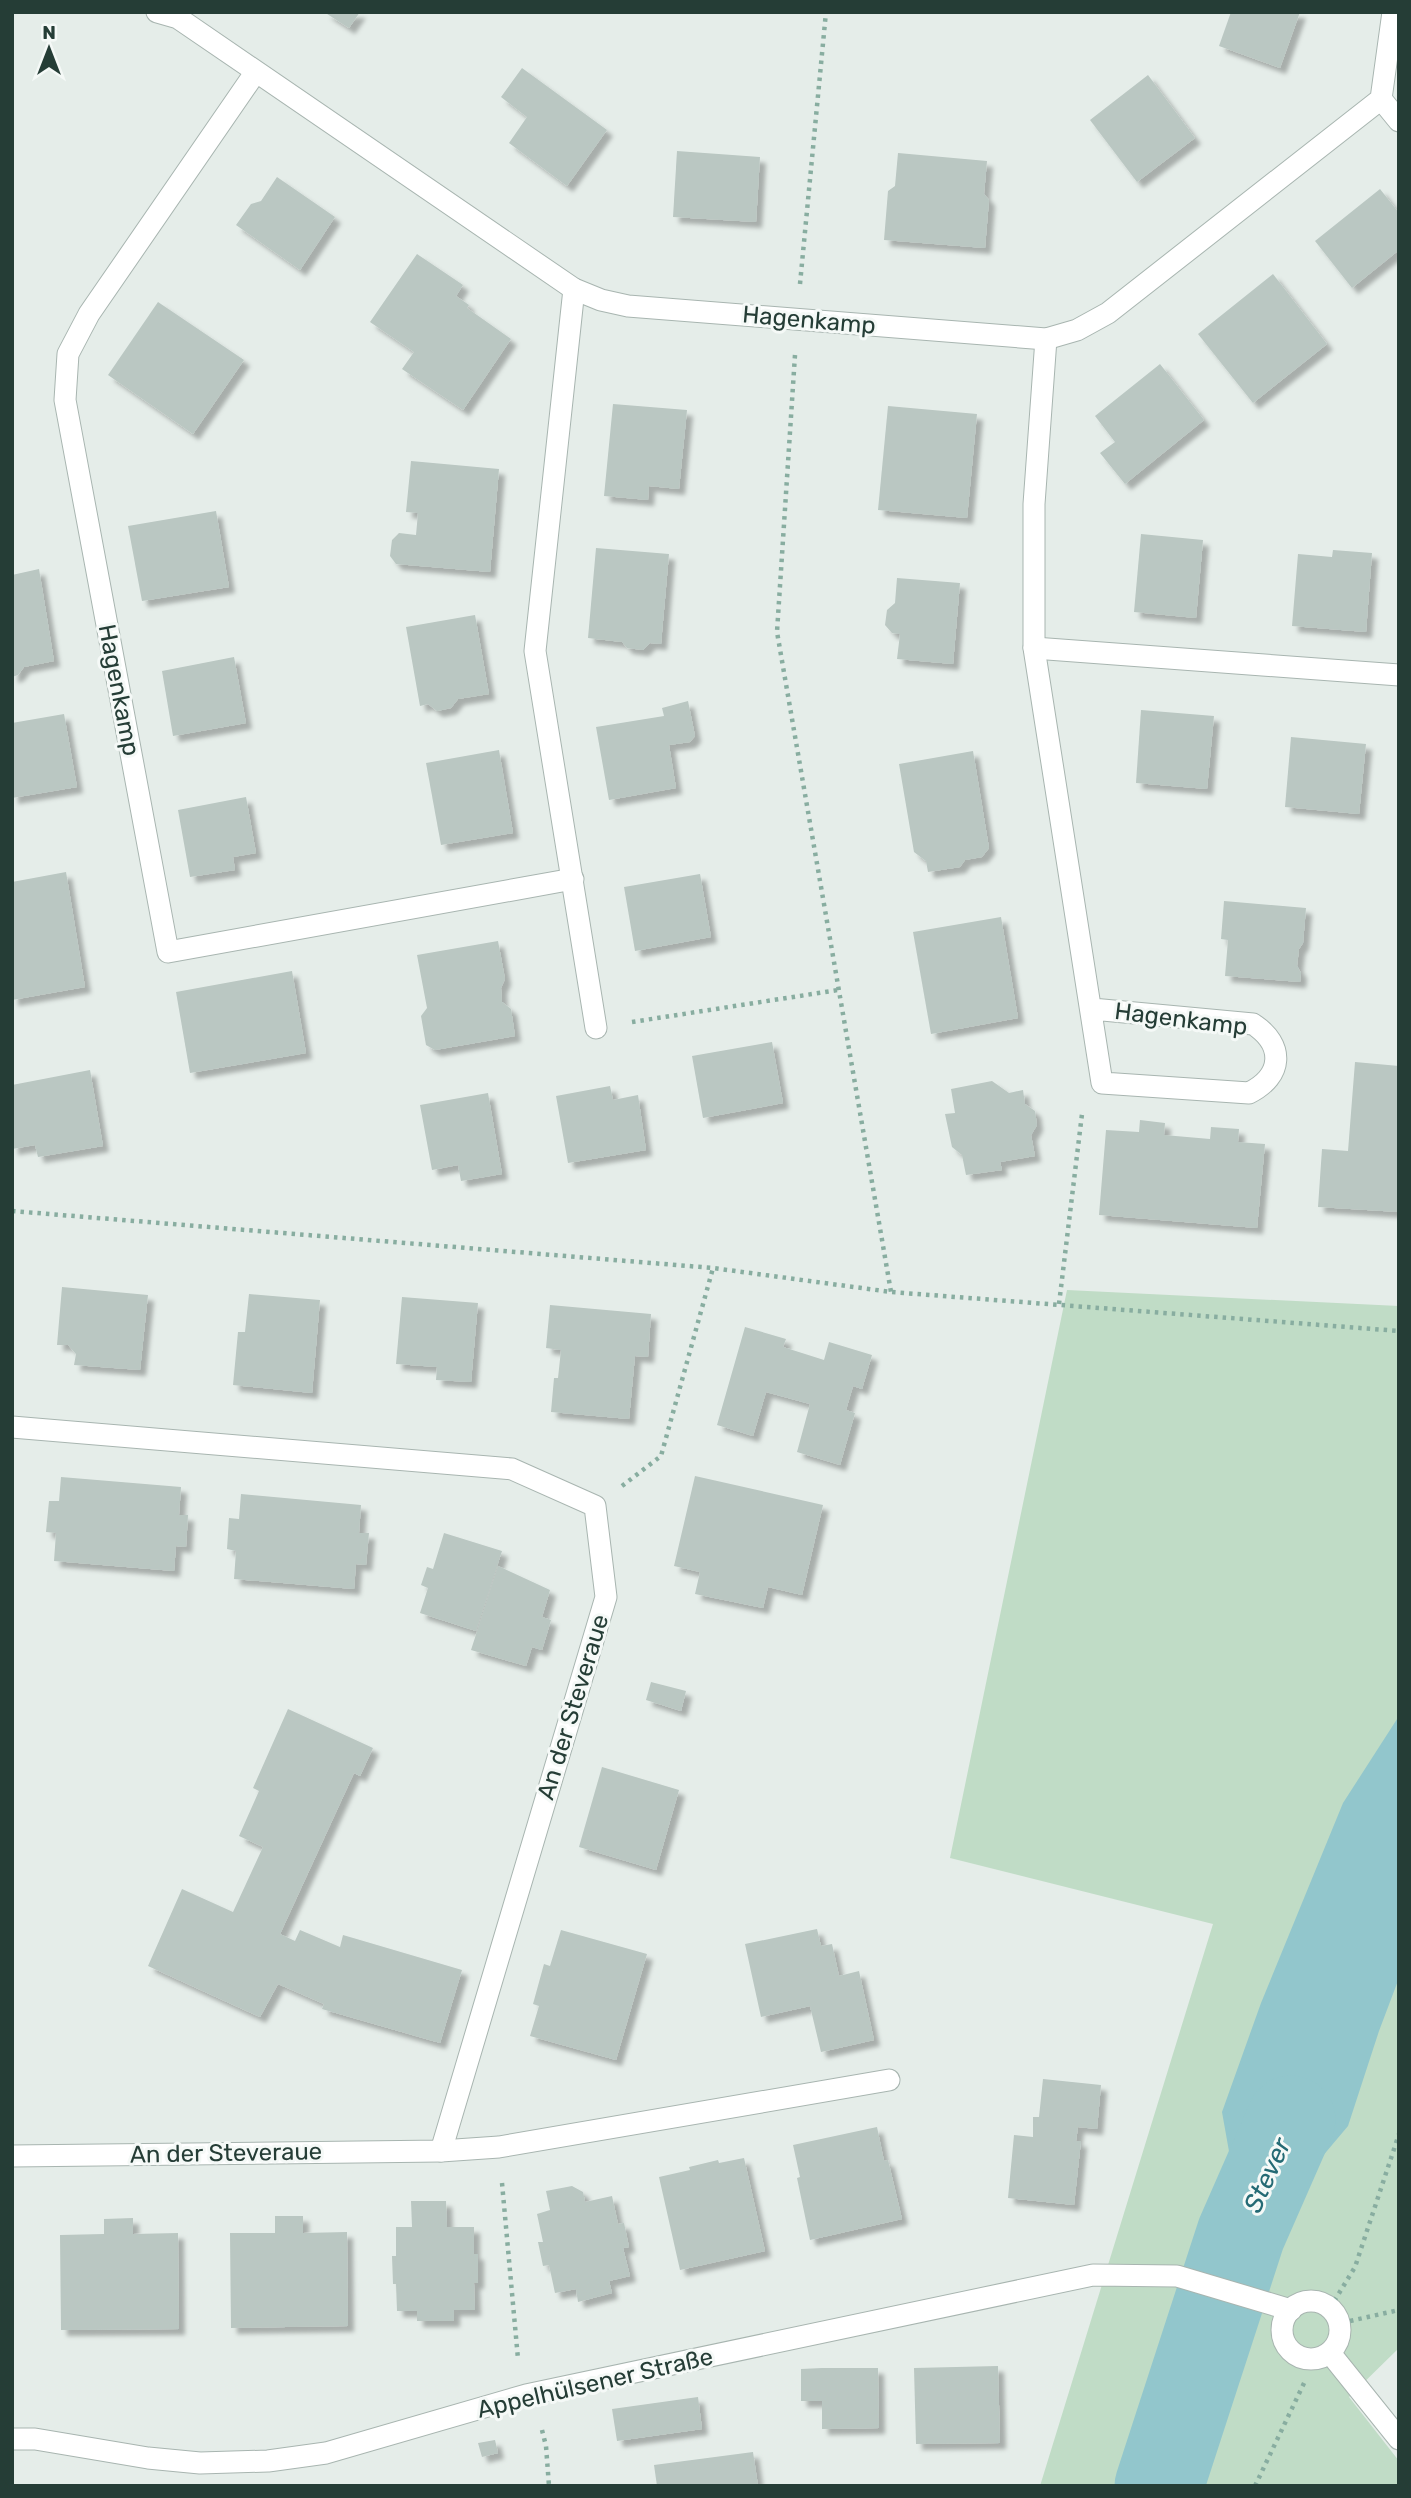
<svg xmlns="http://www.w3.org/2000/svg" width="1411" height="2498" font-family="Rubik,sans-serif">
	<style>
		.green { fill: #c0dcc6 }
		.water { fill: #92c6cc }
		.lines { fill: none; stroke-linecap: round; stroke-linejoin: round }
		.river { stroke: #92c6cc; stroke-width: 89 }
		.building { fill: #bac7c2; filter: url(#shadow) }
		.minor-casing { stroke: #a8b5b0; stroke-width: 23 }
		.path { stroke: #88ada0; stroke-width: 4.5; stroke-dasharray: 3.5 5; stroke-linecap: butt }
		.minor { stroke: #fff; stroke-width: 21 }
		.labels { text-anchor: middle; stroke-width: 6; stroke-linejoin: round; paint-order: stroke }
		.street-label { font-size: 24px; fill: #253d36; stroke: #f5f9f7 }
		.water-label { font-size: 26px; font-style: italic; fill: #246a74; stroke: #f5f9f7 }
	</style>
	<defs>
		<filter id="shadow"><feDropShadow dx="6" dy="6" stdDeviation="2" flood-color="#0004"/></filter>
	</defs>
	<rect width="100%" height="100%" fill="#e5ede9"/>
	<path class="green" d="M 1067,1290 L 1399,1306 L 1399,2348 L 1349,2397 L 1399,2461 L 1399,2486 L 1040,2486 L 1213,1924 L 950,1858 Z"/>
	<path class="water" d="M 1399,1716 L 1399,1978 L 1379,2031 L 1348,2126 L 1300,2183 L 1278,2246 L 1210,2224 L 1230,2157 L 1222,2112 L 1261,2003 L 1343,1803 Z"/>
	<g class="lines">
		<path class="river" d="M 1159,2486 L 1241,2234 L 1291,2120"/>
	</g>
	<g class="building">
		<path d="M 324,12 L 360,12 L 349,28 Z"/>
		<path d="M 1231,12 L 1300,12 L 1280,68 L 1219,46 Z"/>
		<path d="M 522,68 L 607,130 L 567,186 L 509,143 L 527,117 L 501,97 Z"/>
		<path d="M 1148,75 L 1195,138 L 1137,182 L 1090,120 Z"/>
		<path d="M 677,151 L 760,157 L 756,222 L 673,217 Z"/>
		<path d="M 898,153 L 987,161 L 984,194 L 989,200 L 985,248 L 884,240 L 888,191 L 895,186 Z"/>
		<path d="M 277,177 L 335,217 L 300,270 L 236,225 L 251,204 L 261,201 Z"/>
		<path d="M 1380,189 L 1399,213 L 1399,250 L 1352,288 L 1315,241 Z"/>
		<path d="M 417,254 L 463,285 L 456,296 L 469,305 L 467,308 L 511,339 L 463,410 L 402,369 L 414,352 L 370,322 Z"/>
		<path d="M 1273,274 L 1327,344 L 1253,403 L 1198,334 Z"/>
		<path d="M 158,302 L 244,360 L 193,434 L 108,375 Z"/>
		<path d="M 1160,364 L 1204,420 L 1125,484 L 1100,453 L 1115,442 L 1095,416 Z"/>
		<path d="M 613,404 L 687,410 L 679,489 L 649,486 L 648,500 L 604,496 Z"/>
		<path d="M 888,406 L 977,414 L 967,518 L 878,510 Z"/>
		<path d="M 411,461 L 499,469 L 490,572 L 396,564 L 390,556 L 392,540 L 399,533 L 416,535 L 418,513 L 406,512 Z"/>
		<path d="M 216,511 L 229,587 L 142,601 L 128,526 Z"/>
		<path d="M 1141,534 L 1203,540 L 1196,618 L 1134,612 Z"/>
		<path d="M 596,548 L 669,554 L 661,644 L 650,643 L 643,650 L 627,648 L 622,642 L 588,638 Z"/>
		<path d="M 1333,550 L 1372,553 L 1366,632 L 1292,626 L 1298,554 L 1332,557 Z"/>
		<path d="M 39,569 L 54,661 L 24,667 L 18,675 L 12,677 L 12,575 Z"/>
		<path d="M 897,578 L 960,583 L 953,664 L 897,659 L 900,634 L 892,633 L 885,625 L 887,610 L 895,603 Z"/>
		<path d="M 475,615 L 489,694 L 458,699 L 451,708 L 437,711 L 428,704 L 420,706 L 406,627 Z"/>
		<path d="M 234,657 L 246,723 L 173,736 L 162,671 Z"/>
		<path d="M 688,701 L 695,736 L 690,742 L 669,745 L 676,788 L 609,800 L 596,727 L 664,716 L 662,708 Z"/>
		<path d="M 1141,710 L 1214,716 L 1207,789 L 1136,783 Z"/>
		<path d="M 64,714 L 77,787 L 12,798 L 12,723 Z"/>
		<path d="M 1291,737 L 1366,744 L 1359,814 L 1285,807 Z"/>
		<path d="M 499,750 L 513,833 L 441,845 L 426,763 Z"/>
		<path d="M 973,751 L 989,848 L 982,857 L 965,860 L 960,867 L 928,872 L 926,861 L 914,852 L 899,764 Z"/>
		<path d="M 246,797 L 256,853 L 233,857 L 235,870 L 190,877 L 178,810 Z"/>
		<path d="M 66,872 L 85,987 L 12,1000 L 12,882 Z"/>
		<path d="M 700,874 L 711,937 L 635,951 L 624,887 Z"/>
		<path d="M 1224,901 L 1306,908 L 1303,943 L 1299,949 L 1297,966 L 1301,973 L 1300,982 L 1225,976 L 1228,940 L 1221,939 Z"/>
		<path d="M 1001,917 L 1018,1018 L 931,1034 L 913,932 Z"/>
		<path d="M 498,941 L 505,979 L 501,988 L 502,1002 L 511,1009 L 515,1036 L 435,1050 L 426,1045 L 421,1016 L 427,1008 L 417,955 Z"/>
		<path d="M 292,971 L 306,1053 L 190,1073 L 176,992 Z"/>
		<path d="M 772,1042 L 783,1103 L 703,1118 L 692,1056 Z"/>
		<path d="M 1355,1062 L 1399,1066 L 1399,1212 L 1318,1207 L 1322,1149 L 1348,1151 Z"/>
		<path d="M 90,1070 L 103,1146 L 38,1157 L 35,1145 L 12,1149 L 12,1085 Z"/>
		<path d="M 992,1081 L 1009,1093 L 1023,1090 L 1025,1104 L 1035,1111 L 1037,1125 L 1031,1135 L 1035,1156 L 1000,1162 L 1002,1170 L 966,1175 L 962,1155 L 952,1147 L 945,1114 L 955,1113 L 951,1089 Z"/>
		<path d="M 610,1086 L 613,1100 L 638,1095 L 646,1150 L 568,1163 L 556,1096 Z"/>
		<path d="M 488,1093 L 502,1174 L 461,1181 L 458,1165 L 432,1170 L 420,1105 Z"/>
		<path d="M 1140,1120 L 1165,1123 L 1164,1135 L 1210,1139 L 1211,1127 L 1239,1129 L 1238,1142 L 1265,1144 L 1257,1228 L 1099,1215 L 1106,1130 L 1139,1132 Z"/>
		<path d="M 62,1287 L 148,1295 L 140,1370 L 74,1365 L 76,1354 L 68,1345 L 57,1345 Z"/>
		<path d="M 249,1294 L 320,1300 L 312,1393 L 233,1385 L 238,1332 L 245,1332 Z"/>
		<path d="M 402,1297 L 478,1303 L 471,1382 L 436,1380 L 437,1367 L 396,1364 Z"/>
		<path d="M 550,1305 L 651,1314 L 648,1357 L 635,1356 L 629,1419 L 551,1412 L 554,1378 L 558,1378 L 561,1350 L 546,1348 Z"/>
		<path d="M 745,1327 L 786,1339 L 783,1347 L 824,1360 L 829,1342 L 872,1355 L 862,1389 L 853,1386 L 846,1410 L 855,1413 L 840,1465 L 797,1452 L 810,1404 L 766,1392 L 753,1436 L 717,1425 Z"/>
		<path d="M 695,1476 L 823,1505 L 802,1595 L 768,1587 L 763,1608 L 695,1594 L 700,1572 L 674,1566 Z"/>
		<path d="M 61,1477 L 181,1487 L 179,1515 L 188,1515 L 186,1547 L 176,1546 L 174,1571 L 54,1561 L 56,1533 L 46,1532 L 49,1501 L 59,1501 Z"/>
		<path d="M 241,1494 L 361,1505 L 359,1533 L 369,1533 L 366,1565 L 356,1564 L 354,1589 L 234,1579 L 236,1551 L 227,1549 L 229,1518 L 239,1519 Z"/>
		<path d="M 444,1533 L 502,1551 L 476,1631 L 420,1613 L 428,1588 L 421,1585 L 427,1567 L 433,1569 Z"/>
		<path d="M 498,1566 L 550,1590 L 542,1617 L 551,1620 L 542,1650 L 532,1647 L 526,1666 L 471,1650 Z"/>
		<path d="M 651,1682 L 686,1691 L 681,1711 L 646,1700 Z"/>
		<path d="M 288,1709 L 373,1748 L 360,1776 L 354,1773 L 280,1934 L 295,1941 L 300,1930 L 340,1947 L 343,1935 L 462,1970 L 440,2043 L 322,2009 L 324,2004 L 278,1984 L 260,2017 L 148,1966 L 182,1889 L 233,1912 L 263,1847 L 239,1836 L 259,1791 L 253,1788 Z"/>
		<path d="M 602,1767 L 679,1790 L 656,1870 L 579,1847 Z"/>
		<path d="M 817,1929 L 821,1946 L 832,1944 L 839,1976 L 859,1971 L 874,2040 L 821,2052 L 810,2006 L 761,2017 L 745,1944 Z"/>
		<path d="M 561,1930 L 647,1954 L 616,2060 L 530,2036 L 539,2006 L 533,2004 L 544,1964 L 550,1966 Z"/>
		<path d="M 1043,2079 L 1101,2085 L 1097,2129 L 1078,2127 L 1076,2141 L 1081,2141 L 1074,2205 L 1008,2198 L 1014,2135 L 1033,2137 L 1033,2117 L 1039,2117 Z"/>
		<path d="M 877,2127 L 884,2161 L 888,2160 L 902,2219 L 810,2240 L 797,2178 L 800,2177 L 793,2145 Z"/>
		<path d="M 744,2158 L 765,2251 L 680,2270 L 659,2177 L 690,2170 L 689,2167 L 718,2160 L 719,2163 Z"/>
		<path d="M 572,2186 L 583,2192 L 585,2202 L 612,2196 L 618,2224 L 624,2223 L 629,2247 L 623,2248 L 630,2276 L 609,2281 L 612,2293 L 578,2302 L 576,2289 L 555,2293 L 549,2265 L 543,2266 L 538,2242 L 543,2242 L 537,2214 L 550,2210 L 546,2191 Z"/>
		<path d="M 411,2201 L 446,2201 L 447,2227 L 474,2227 L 474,2254 L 478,2254 L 478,2283 L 474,2283 L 475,2310 L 454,2310 L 454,2321 L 417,2321 L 417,2311 L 397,2311 L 396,2284 L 393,2284 L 392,2256 L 396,2256 L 396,2227 L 412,2227 Z"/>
		<path d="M 275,2216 L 303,2216 L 303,2233 L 347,2232 L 348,2326 L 231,2328 L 230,2233 L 275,2233 Z"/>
		<path d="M 133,2218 L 133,2234 L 178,2233 L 179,2329 L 61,2330 L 60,2235 L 104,2234 L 104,2219 Z"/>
		<path d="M 998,2366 L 1000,2443 L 916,2444 L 914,2368 Z"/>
		<path d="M 822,2368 L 878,2368 L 879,2428 L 822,2429 L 822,2401 L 801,2401 L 801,2369 Z"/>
		<path d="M 698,2397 L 702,2429 L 617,2441 L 612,2409 Z"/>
		<path d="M 495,2440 L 498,2453 L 482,2457 L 478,2443 Z"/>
		<path d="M 753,2452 L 758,2486 L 657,2486 L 654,2465 Z"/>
	</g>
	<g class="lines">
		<g class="minor-casing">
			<g id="minor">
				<path d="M 157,12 L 178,18 L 574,289 L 601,300 L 628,306 L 1046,339 L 1077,330 L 1108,313 L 1381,99 L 1393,12"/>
				<path d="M 255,73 L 89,314 L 68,354 L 65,400 L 168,952 L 573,879"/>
				<path d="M 1381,99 L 1399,121"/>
				<path d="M 574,289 L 535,651 L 596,1028"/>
				<path d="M 1046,339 L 1034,504 L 1034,648 L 1102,1083 L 1249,1093 C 1283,1076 1285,1045 1253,1024 L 1092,1009"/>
				<path d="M 1034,648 L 1399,675"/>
				<path d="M 12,1427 L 512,1469 L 595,1506 L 606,1597 L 441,2151"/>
				<path d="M 12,2156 L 441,2151 L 499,2147 L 889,2080"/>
				<circle cx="1311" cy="2330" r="29"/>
				<path d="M 1330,2353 L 1399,2439"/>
				<path d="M 12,2439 L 35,2439 L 148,2458 L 200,2463 L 268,2461 L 326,2453 L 526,2395 L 1093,2275 L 1177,2276 L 1291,2310"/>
			</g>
		</g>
		<g class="path">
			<path d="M 800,284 L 826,12"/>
			<path d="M 795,355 L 777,632 L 891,1292"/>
			<path d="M 632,1022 L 838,990"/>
			<path d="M 12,1211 L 713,1268 L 891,1292 L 1399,1331"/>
			<path d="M 1059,1304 L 1082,1114"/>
			<path d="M 622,1486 L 661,1456 L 713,1268"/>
			<path d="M 502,2183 L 518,2359"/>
			<path d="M 1330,2308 L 1355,2267 L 1399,2134"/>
			<path d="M 1350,2321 L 1399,2310"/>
			<path d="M 542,2430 L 546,2446 L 549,2486"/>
			<path d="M 1255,2486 L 1306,2379"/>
		</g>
		<use href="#minor" class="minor"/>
	</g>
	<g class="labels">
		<g class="street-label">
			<text transform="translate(809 320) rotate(5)" y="8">Hagenkamp</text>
			<text transform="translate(119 690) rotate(79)" y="8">Hagenkamp</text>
			<text transform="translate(1181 1019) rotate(7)" y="8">Hagenkamp</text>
			<text transform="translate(573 1707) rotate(-73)" y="8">An der Steveraue</text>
			<text transform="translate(226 2153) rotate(-1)" y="8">An der Steveraue</text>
			<text transform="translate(595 2383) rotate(-13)" y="8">Appelhülsener Straße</text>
		</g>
		<g class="water-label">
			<text transform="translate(1267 2175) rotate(-66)" y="9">Stever</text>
		</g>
	</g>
	<rect width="1411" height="2498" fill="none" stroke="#253d36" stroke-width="28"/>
	<g transform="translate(49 49)" stroke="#f5f9f7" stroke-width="5" paint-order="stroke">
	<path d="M0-5L12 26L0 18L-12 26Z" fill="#253d36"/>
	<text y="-10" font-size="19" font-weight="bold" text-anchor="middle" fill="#253d36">N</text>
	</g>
</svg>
